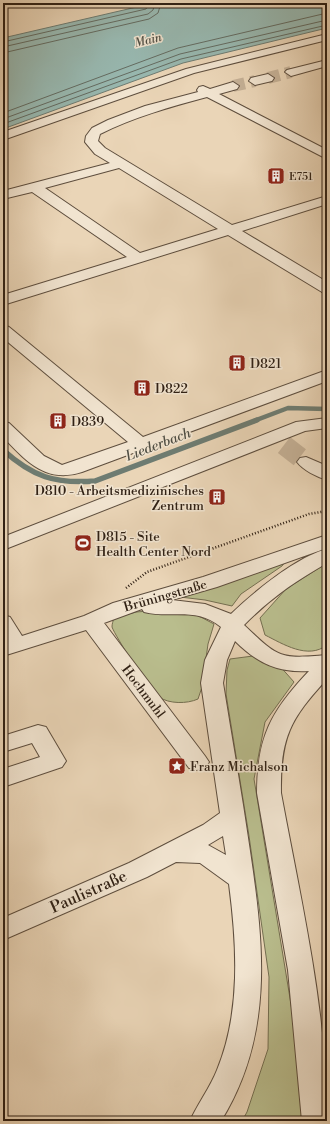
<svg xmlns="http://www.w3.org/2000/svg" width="330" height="1124" font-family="'Libre Bodoni',serif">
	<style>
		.green { fill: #b9bd8d; stroke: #746f51 }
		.water { fill: #98b8b0; stroke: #6e7c72 }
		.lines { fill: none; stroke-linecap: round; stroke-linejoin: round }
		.shore { stroke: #646c62; stroke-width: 1 }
		.stream-far1 { stroke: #6e7c72; stroke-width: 4.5 }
		.stream { stroke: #6e7c72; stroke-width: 5.5 }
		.minor-tunnel-far1 { stroke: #c5b197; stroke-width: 12; stroke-dasharray: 12 6; stroke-linecap: butt }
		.minor-tunnel { stroke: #c5b197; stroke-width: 20; stroke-dasharray: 20 10; stroke-linecap: butt }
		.minor-casing { stroke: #5e4e3e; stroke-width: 2 }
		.path { stroke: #302115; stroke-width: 2.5; stroke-dasharray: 1 2; stroke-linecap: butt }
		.minor { fill: #f1e4d0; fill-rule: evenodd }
		.labels { text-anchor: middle; stroke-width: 3; stroke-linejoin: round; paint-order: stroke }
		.far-poi-label { font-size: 11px; fill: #302115; stroke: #f1e4d0; text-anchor: start }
		.far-water-label { font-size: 12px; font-style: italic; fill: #4f4e44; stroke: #f1e4d0 }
		.poi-label { font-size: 13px; fill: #302115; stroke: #f1e4d0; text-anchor: start }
		.street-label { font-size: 13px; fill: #302115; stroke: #f1e4d0 }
		.water-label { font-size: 14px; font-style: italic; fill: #4f4e44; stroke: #f1e4d0 }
		.near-street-label { font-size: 16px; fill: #302115; stroke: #f1e4d0 }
	</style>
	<rect width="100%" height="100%" fill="#ead5b7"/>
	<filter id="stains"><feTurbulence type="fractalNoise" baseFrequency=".005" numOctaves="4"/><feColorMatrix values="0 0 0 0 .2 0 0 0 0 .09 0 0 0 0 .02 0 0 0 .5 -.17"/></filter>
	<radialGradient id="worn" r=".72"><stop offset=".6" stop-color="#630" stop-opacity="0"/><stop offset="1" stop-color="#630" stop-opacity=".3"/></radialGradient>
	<g class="green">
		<path d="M 286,561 L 282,566 L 241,594 L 232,606 L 205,600 L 180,597 Z"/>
		<path d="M 327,563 L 327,645 C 308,660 283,644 265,635 L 260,618 L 286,589 Z"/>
		<path d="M 176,609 L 195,614 L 214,624 L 208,644 L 202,687 L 198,699 C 187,704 169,704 159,697 C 151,692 115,636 112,627 C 112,624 113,621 114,618 L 136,612 Z"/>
		<path d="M 253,656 L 278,664 L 294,682 L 265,722 L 254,779 L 300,1059 L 303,1121 L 242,1121 L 247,1112 L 268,1049 L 269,977 L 249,836 L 226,694 L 227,670 L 230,659 Z"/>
	</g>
	<path class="water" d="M 154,3 L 327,3 L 327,28 L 183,63 L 3,129 L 3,38 Z"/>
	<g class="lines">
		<g class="shore">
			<path d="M 3,42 L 146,9 L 150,3"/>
			<path d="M 3,47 L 148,14 L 153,10 L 155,3"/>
			<path d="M 3,53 L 149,19 L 158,13 L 161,3"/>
			<path d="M 3,113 L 178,48 L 327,13"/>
			<path d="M 3,119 L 180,54 L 327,20"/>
			<path d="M 3,124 L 181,59 L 327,25"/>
		</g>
		<path class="stream-far1" d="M 254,421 L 288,408 L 327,409"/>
		<path class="stream" d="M 3,450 C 33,477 55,484 95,481 L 257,420"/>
		<g class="minor-tunnel-far1">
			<path d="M 268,78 L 291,72"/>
			<path d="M 233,86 L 255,81"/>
		</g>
		<path class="minor-tunnel" d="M 284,445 L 306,462"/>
		<g class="minor-casing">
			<g id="minor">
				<path d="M 327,34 L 327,40 L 194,73 L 3,140 L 3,132 L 186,69 Z"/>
				<path d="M 327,60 L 327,66 L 291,76 L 285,72 L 287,70 Z"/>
				<path d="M 268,74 L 274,78 L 272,81 L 255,85 L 249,81 L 251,78 Z"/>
				<path d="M 233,82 L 239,86 L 237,89 L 219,94 L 327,150 L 327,159 L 207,97 C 170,107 134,117 100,134 L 98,141 L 105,148 L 232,225 L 327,196 L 327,204 L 242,231 L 327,282 L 327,294 L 322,292 L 228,235 L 3,305 L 3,295 L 127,257 L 32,192 L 3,199 L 3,191 L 110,163 L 95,154 L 85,142 L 86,136 L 92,128 L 108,120 L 145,106 L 198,92 L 197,90 L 199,87 L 203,86 L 210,89 ZM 119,168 L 218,229 L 140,253 L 45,188 Z"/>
				<path d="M 3,325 L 9,327 L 143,437 L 327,370 L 327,381 L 82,472 C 46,484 26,461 3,437 L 3,422 L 9,423 L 44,456 L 62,465 L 128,442 L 3,338 Z"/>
				<path d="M 327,418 L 327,428 L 305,431 L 3,550 L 3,537 L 296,422 Z"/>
				<path d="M 306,457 L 327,466 L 327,480 C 317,477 303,470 297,462 L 300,458 Z"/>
				<path d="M 327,535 L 327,548 L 217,587 L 172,600 L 205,604 L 231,614 C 254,592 296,557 327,549 L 327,563 C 294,582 271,598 244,625 C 279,658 279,659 327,655 L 327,679 C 290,719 280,738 281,793 C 301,901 327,1010 327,1121 L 302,1121 L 288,970 L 257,793 C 257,737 271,711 309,671 C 278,673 257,663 235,641 L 227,660 L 223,683 C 232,739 242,795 250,851 C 264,945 274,1035 221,1121 L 190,1121 C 198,1103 210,1088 217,1070 C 241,1012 237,945 229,884 L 200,863 L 176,862 L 147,877 L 3,940 L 3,918 L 129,863 L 203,825 L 220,813 L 201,683 L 205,660 L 221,627 C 195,606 171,619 144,612 L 142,609 L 104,623 L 205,756 L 209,762 L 205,768 L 197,770 L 189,768 L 86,630 L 3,656 L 3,642 L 4,641 L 3,615 L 10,617 L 22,636 L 84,616 L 113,603 L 203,577 ZM 223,836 L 226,855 L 208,845 Z"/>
				<path d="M 38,725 L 46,727 L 66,761 L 62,767 L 3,787 L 3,769 L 40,757 L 32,743 L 3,752 L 3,736 Z"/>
			</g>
		</g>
		<path class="path" d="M 126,588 L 147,572 L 309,514 L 327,511"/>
		<use href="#minor" class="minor"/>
	</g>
	<defs>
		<g id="building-square" transform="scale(0.9)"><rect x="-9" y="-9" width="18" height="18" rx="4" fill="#8f2418" stroke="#f1e4d0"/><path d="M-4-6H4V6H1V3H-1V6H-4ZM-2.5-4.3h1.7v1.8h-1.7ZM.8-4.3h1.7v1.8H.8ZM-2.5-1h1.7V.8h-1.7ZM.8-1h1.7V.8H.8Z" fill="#fff"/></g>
		<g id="stadium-square" transform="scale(0.9)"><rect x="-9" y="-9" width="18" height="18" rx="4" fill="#8f2418" stroke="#f1e4d0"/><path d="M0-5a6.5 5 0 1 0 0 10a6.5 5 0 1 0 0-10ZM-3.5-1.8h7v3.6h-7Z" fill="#fff"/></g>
		<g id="sight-square" transform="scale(0.9)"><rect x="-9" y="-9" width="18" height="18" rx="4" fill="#8f2418" stroke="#f1e4d0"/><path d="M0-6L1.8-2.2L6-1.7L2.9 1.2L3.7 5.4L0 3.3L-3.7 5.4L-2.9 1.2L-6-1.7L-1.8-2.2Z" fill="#fff"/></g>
	</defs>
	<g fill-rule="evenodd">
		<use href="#building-square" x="276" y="176"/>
		<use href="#building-square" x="237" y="363"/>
		<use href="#building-square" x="142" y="388"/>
		<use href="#building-square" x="58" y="421"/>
		<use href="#building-square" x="217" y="497"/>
		<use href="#stadium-square" x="83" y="543"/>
		<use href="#sight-square" x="177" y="766"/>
	</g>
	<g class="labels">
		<g class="far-poi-label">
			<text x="289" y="180">E751</text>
		</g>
		<g class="far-water-label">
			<text transform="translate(148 40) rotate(-14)" y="4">Main</text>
		</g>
		<g class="poi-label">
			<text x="250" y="368">D821</text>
			<text x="155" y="393">D822</text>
			<text x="71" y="426">D839</text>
			<text x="204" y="495" text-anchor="end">D810 - Arbeitsmedizinisches<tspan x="204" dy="15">Zentrum</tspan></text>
			<text x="96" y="541">D815 - Site<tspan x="96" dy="15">Health Center Nord</tspan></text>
			<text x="190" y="771">Franz Michalson</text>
		</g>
		<g class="street-label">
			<text transform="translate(165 595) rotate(-16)" y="5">Brüningstraße</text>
			<text transform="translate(144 691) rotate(53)" y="5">Hochmuhl</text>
		</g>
		<g class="water-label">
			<text transform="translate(158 444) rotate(-21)" y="5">Liederbach</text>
		</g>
		<g class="near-street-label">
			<text transform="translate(88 891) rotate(-24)" y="6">Paulistraße</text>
		</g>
	</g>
	<rect width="330" height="1124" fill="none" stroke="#ead5b7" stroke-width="16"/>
	<rect x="4" y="4" width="322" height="1116" fill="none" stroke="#302115" stroke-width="2"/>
	<rect x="8" y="8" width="314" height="1108" fill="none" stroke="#302115"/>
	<rect width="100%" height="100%" filter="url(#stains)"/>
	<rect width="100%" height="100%" fill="url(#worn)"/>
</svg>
